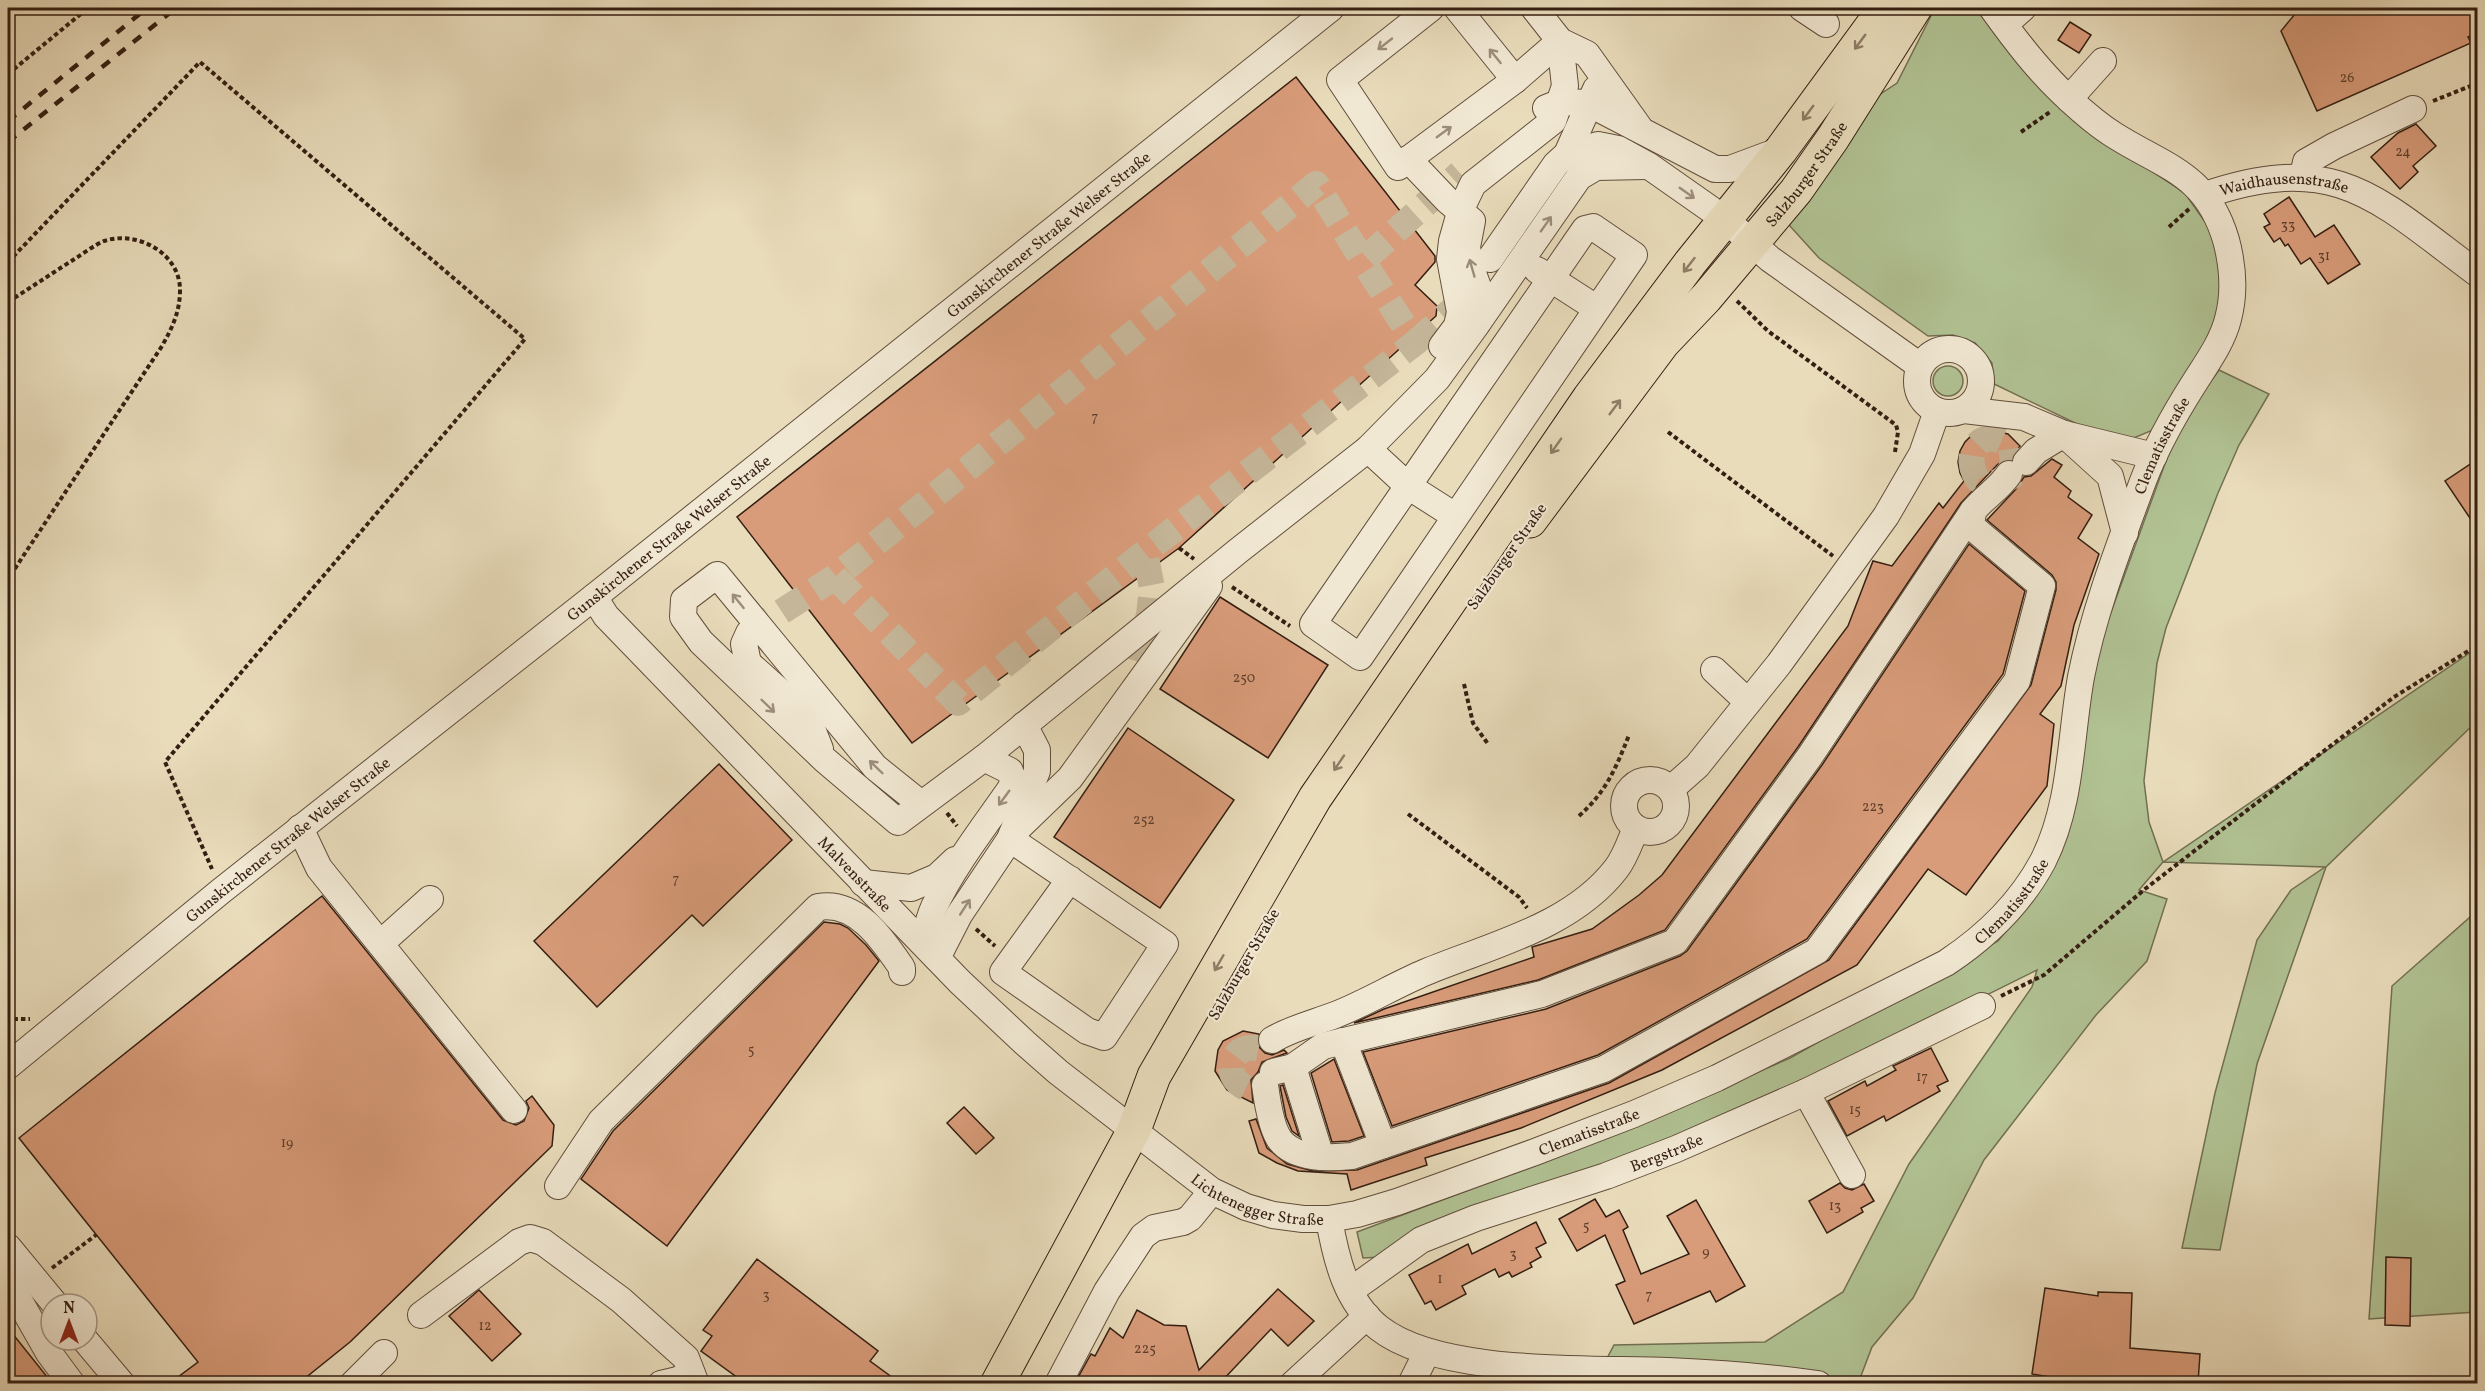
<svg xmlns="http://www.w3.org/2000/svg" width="2485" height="1391" font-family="Vollkorn,serif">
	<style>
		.green { fill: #b1c293; stroke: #727052; stroke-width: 1.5 }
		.building { fill: #d99c7a; stroke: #341e12; stroke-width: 1.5 }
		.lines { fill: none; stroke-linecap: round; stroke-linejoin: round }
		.minor-tunnel { stroke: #c5b699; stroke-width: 26; stroke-dasharray: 26 13; stroke-linecap: butt }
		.minor-casing { stroke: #614e3c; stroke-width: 28 }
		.major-casing { stroke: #341e12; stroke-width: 35 }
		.path { stroke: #341e12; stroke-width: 4; stroke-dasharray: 4.5 3; stroke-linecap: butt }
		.minor { stroke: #f1e8d3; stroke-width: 26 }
		.major { stroke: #e9dcbb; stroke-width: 33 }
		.rail { stroke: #341e12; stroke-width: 4.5; stroke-dasharray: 10 10; stroke-linecap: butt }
		.oneway { stroke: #8e7d66 }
		.oneway2 { stroke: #9c8d7c }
		.labels { text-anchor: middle; stroke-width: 4.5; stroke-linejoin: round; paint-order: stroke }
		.number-label { font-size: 14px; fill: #5d3e2c }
		.street-label { font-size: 16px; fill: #341e12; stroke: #f1e8d3 }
	</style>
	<rect width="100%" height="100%" fill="#e9dcbb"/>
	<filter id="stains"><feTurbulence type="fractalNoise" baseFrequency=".00333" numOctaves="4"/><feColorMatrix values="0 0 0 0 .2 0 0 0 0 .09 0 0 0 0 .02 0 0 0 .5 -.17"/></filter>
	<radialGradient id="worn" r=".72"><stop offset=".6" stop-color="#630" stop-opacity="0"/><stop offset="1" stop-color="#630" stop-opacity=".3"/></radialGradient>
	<g class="green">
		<path d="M 1935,8 L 1984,8 L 2074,121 L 2184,192 L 2215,236 L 2223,299 L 2209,344 L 2153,430 L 2129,440 L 2098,434 L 1994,384 L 1992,363 L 1975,343 L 1953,335 L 1928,336 L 1819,258 L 1789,225 L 1876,97 L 1897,83 Z"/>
		<circle cx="1948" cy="381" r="15"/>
		<path d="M 2219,370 L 2269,394 L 2239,445 L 2218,493 L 2166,628 L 2157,663 L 2144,781 L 2149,822 L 2163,862 L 2477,648 L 2477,721 L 2326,867 L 2257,1064 L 2220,1250 L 2182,1248 L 2215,1093 L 2257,940 L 2291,890 L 2325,867 L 2163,862 L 2139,890 L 2167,899 L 2147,961 L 2096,1015 L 1984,1160 L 1913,1298 L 1872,1347 L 1859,1381 L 1605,1362 L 1614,1345 L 1765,1342 L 1843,1292 L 1909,1164 L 2032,987 L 2037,970 L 1777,1099 L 1382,1257 L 1363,1258 L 1357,1232 L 1615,1135 L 1790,1058 L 1998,941 L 2040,890 L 2106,626 L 2167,458 L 2189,411 Z"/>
		<path d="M 2477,911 L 2477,1312 L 2369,1319 L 2392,986 Z"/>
	</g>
	<g class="building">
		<path d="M 2300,8 L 2478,8 L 2478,33 L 2468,37 L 2471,43 L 2317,111 L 2281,31 Z"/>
		<path d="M 2070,22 L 2091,35 L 2079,53 L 2058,40 Z"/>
		<path d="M 1296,77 L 1435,256 L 1435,262 L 1415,285 L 1437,306 L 1436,316 L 1179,548 L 912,743 L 737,517 Z"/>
		<path d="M 2416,124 L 2436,146 L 2413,166 L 2418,172 L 2400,189 L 2371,157 L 2398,133 Z"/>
		<path d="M 2289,197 L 2315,237 L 2334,225 L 2360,264 L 2328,284 L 2310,258 L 2301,264 L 2288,244 L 2285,246 L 2280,238 L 2274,242 L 2264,227 L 2270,224 L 2264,214 Z"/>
		<path d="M 1990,430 L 2008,434 L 2020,446 L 2011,459 L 2004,460 L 1997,465 L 1961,503 L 1798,747 L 1665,930 L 1538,980 L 1354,1023 L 1384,1009 L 1534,957 L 1532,947 L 1592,929 L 1639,895 L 1662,875 L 1848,626 L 1873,561 L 1892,566 L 1939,503 L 1943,508 L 1964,481 L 1960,473 L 1958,462 L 1960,451 L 1965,442 L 1972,435 Z"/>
		<path d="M 2052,459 L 2062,465 L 2054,477 L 2071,491 L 2068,497 L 2092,515 L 2078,538 L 2099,554 L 2074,625 L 2061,686 L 2040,714 L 2054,724 L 2047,786 L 1966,895 L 1928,869 L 1857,965 L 1662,1070 L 1521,1128 L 1425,1158 L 1427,1165 L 1351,1190 L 1347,1174 L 1298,1171 L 1277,1163 L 1259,1153 L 1249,1121 L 1256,1119 L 1267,1148 L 1287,1164 L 1313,1171 L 1357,1170 L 1609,1083 L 1829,960 L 2031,685 L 2056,590 L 2056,582 L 2052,575 L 1987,520 L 2016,489 L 2024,477 L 2031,476 Z"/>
		<path d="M 2478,459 L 2478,530 L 2445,481 Z"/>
		<path d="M 1969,544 L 2025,591 L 2003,674 L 1807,939 L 1598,1055 L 1392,1126 L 1363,1052 L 1546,1009 L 1680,956 L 1687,951 L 1822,765 Z"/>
		<path d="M 1220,597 L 1328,665 L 1268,758 L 1160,689 Z"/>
		<path d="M 1128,728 L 1234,800 L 1160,908 L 1054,837 Z"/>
		<path d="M 719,764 L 792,840 L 703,926 L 692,915 L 597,1007 L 534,941 Z"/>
		<path d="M 322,896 L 503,1120 L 516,1125 L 524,1121 L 529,1108 L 526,1101 L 532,1096 L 554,1125 L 552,1146 L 350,1342 L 299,1383 L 170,1383 L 198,1362 L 19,1138 Z"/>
		<path d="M 824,922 L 840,924 L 848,928 L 866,945 L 879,961 L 667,1246 L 581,1179 L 613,1131 Z"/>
		<path d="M 1243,1031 L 1259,1034 L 1259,1047 L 1265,1053 L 1272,1055 L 1284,1050 L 1287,1053 L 1262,1062 L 1258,1072 L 1251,1080 L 1253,1103 L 1227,1090 L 1215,1071 L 1218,1050 L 1223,1041 Z"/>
		<path d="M 1931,1048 L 1948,1081 L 1937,1086 L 1940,1091 L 1886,1121 L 1884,1116 L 1847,1136 L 1828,1101 L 1865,1081 L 1867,1086 L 1896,1070 L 1893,1066 Z"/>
		<path d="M 1334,1059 L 1364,1136 L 1349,1141 L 1332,1142 L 1311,1073 Z"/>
		<path d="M 1283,1085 L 1299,1136 L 1292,1131 L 1286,1117 L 1280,1086 Z"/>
		<path d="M 964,1107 L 994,1138 L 976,1154 L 947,1123 Z"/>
		<path d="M 1840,1183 L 1845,1188 L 1852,1190 L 1864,1184 L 1874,1201 L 1861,1208 L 1863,1212 L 1827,1233 L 1809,1201 Z"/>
		<path d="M 1595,1199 L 1606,1217 L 1619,1210 L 1628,1227 L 1623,1230 L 1641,1274 L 1689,1254 L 1667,1216 L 1696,1200 L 1745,1286 L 1716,1302 L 1710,1291 L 1634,1324 L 1616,1285 L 1625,1281 L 1605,1235 L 1577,1251 L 1559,1219 Z"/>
		<path d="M 1536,1222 L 1546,1243 L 1536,1248 L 1541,1257 L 1530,1263 L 1532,1267 L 1512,1277 L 1509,1272 L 1499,1277 L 1495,1269 L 1462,1286 L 1466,1294 L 1436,1310 L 1431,1301 L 1425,1304 L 1409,1275 L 1468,1244 L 1472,1254 Z"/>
		<path d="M 2386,1257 L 2411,1258 L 2410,1326 L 2385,1325 Z"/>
		<path d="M 757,1259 L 878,1351 L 870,1361 L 900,1383 L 745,1383 L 701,1351 L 712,1336 L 703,1330 Z"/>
		<path d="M 2045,1288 L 2098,1296 L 2098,1292 L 2132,1293 L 2130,1348 L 2200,1354 L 2198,1383 L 2086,1383 L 2032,1374 Z"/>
		<path d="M 1278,1289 L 1314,1321 L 1288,1346 L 1271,1329 L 1220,1383 L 1075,1383 L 1091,1354 L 1095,1356 L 1110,1328 L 1123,1338 L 1137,1310 L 1164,1325 L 1186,1326 L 1199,1370 Z"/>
		<path d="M 479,1290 L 521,1334 L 492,1361 L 449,1316 Z"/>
		<path d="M 8,1328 L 52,1383 L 8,1383 Z"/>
	</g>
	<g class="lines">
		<g class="minor-tunnel">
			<path d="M 1415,343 L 1453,309 L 1469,287"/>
			<path d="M 2009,474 L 2013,462 L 2011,447 C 1982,424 1960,452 1978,480 C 1992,485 2004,483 2015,474"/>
			<path d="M 835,577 L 958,703 L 1145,552 L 1415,343 L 1363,261"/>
			<path d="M 749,633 L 835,577 L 1316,184 L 1363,261 L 1460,173"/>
			<path d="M 1136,661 L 1149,615 L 1152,588 L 1145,552"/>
			<path d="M 1246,1088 C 1219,1075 1232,1041 1261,1049 L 1272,1040"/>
		</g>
		<g class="minor-casing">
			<g id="minor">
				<path d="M 1431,8 L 1340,80 L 1398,167 L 1515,80 L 1560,41"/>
				<path d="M 1457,8 L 1515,80"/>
				<path d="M 1534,8 L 1560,41 L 1587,54 L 1639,127"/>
				<path d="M 1802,8 L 1826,24"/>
				<path d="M 2005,24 L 2023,8"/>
				<path d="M 2069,99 L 2103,61"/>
				<path d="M 1546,108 L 1561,102 L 1588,103 L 1715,169 L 1730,169 L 1781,150"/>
				<path d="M 1567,154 L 1596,89"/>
				<path d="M 2303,176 L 2306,162 L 2334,146 L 2413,109"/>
				<path id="s1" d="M 2205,195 C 2337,150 2377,199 2478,274"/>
				<path d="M 1490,259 L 1556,164 L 1567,154 L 1598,145 L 1618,149 L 1649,166 L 1726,220 L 1770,259 L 1920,366"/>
				<path d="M 1537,270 L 1596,308"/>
				<path d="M 1479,321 L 1579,177 L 1596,167 L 1646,166"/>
				<path d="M 1442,346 L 1457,326 L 1460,312 L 1450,259 L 1452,241 L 1461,209 L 1473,184 L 1553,121 L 1565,86 L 1560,41"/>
				<circle cx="1949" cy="381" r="32"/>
				<path d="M 1964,410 L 2024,417 L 2064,434 L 2154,456"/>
				<path d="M 2067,437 L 2110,476 L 2125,533"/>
				<path d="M 1368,449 L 1408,486 L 1585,229 L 1593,227 L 1634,255 L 1360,657 L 1313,624 L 1408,486 L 1455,516"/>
				<path d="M 2026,462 L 2036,451 L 2064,434"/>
				<path id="s2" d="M 594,597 L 606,616 L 960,982 L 1025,1043 L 1058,1072 L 1212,1191 L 1246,1207 L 1273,1215 L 1303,1219 L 1329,1219 L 1357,1214 L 1397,1202 L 1535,1152 L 1634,1114 L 1717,1078 L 1946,963 C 1987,936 2020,904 2043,861 C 2072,804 2070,738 2081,677 C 2094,610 2120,544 2143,481 C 2156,447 2174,415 2193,385 C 2206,364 2222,343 2228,319 C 2235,293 2233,266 2226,240 C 2206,173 2166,168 2114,135 C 2098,125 2083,112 2069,99 C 2040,73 2015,40 1992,8"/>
				<path d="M 749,633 L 744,644 L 748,663 L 807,716 L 820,749"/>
				<path d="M 1714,670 L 1748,702"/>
				<circle cx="1650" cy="806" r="26"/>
				<path d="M 1671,789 L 1697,766 L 1779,664 L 1886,516 L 1922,454 L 1937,411"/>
				<path d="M 921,804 L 875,767 L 717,575 L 684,600 L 683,617 L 701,642 L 825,760 L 898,822 L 984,758 L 1238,551 L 1368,449 L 1437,379 L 1477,324 L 1482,298 L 1470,265 L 1467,247 L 1472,221 L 1448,201 L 1408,159"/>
				<path d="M 300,828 L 319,868 L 514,1110"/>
				<path d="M 1012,834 L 1070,778 L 1209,586"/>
				<path d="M 1010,839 L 1165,944 L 1104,1037 L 1087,1031 L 1003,972 L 1070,879"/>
				<path d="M 863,883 L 911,888 L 937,877 L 955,860"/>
				<path d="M 381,943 L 430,899"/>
				<path d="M 923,943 C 926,931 929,918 934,907 C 954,865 984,827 1011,788 L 1013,781 L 1010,771 L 984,758"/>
				<path d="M 937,958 L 959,915 L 1010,839 L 1037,771 L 1037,750 L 1024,725"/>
				<path d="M 1272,1040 C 1292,1028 1314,1023 1335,1015 C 1366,1003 1395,985 1426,972 C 1491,945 1571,927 1616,869 C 1625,858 1630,842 1636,828"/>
				<path d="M 1343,1041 L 1383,1145"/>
				<path id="s3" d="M 8,1066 L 221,891 L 594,597 L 1331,8"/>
				<path d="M 1293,1067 L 1321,1157"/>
				<path d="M 1273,1072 L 1293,1067 L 1323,1046 L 1542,994 L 1675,942 L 1810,756 L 1973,511 C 1984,497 1999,489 2009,474"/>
				<path d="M 1265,1085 C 1267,1100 1271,1128 1280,1140 C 1295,1160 1331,1158 1352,1156 L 1604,1069 L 1817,951 L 2017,681 L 2042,586 L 1971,526 L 1973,511"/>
				<path d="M 1806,1092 L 1852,1175"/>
				<path d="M 558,1186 L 601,1121 L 818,907 C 857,900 883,940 902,968 L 902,972"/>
				<path d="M 1329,1219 C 1336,1259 1346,1302 1379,1328 C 1440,1376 1591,1368 1668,1371 C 1718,1373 1768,1377 1818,1384"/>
				<path d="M 8,1247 L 55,1304"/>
				<path d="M 8,1285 L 16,1295 L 49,1353 L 72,1384"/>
				<path id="s4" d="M 1350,1291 L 1421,1240 L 1476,1218 L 1606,1176 L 1676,1149 L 1806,1092 L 1982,1006"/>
				<path d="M 421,1315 L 519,1242 L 530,1238 L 543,1242 L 621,1300 L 686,1358 L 696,1384"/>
				<path d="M 85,1340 L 122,1384"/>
				<path d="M 353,1384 L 384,1353"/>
				<path d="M 661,1384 L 678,1380 L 691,1372"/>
				<path d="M 1058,1384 L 1107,1291 L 1143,1236 L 1154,1228 L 1183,1222 L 1190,1218 L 1212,1191"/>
				<path d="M 1293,1384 L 1367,1316"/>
				<path d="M 1411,1384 L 1427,1352"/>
			</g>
		</g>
		<g class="major-casing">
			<g id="major">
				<path id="s5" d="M 1530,521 L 1663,343 L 1706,298 L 1796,191 L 1833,138 L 1915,8"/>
				<path d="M 997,1384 L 1134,1130 L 1154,1076 L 1315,798 L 1589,398 L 1690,263 L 1781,150 L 1885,8"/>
			</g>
		</g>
		<g class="path">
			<path d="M 8,74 L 88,8"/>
			<path d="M 2433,101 L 2478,83"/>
			<path d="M 2021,132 L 2050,112"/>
			<path d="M 2169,227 L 2189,209"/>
			<path d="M 8,262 L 200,62 L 525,339 L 165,762 L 212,869"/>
			<path d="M 1737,301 L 1768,331 L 1896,425 L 1898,432 L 1895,452"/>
			<path d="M 8,302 C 30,288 51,274 73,260 C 83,254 94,245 104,241 C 137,230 180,253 180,290 C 180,312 172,328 162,346 L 8,579"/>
			<path d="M 1668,432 L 1833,556"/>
			<path d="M 1179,548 L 1194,559"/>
			<path d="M 1232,587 L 1290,626"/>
			<path d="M 1464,684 L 1473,723 L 1488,744"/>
			<path d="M 947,813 L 957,826"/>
			<path d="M 1408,814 L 1519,897 L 1527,908"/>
			<path d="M 1579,816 C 1606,792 1616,768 1629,735"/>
			<path d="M 976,929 L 995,946"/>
			<path d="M 2001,996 L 2044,975 L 2145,889 L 2394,697 L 2478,645"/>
			<path d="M 8,1024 L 13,1019 L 30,1019"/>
			<path d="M 52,1268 L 96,1235"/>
		</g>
		<use href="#minor" class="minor"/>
		<use href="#major" class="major"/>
		<g class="rail">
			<path d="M 8,121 L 147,8"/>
			<path d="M 8,142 L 176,8"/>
		</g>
	</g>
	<defs><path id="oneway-shaft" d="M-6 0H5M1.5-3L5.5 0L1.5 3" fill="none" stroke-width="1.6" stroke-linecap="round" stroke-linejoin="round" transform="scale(1.5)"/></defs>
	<g class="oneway">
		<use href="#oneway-shaft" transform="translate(1860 42) rotate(126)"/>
		<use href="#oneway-shaft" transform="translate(1808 113) rotate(126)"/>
		<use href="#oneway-shaft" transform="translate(1689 265) rotate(128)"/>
		<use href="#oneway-shaft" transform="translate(1615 407) rotate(-53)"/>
		<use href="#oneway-shaft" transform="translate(1556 446) rotate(125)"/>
		<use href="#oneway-shaft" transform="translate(1339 763) rotate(124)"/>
		<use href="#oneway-shaft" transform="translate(1219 963) rotate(120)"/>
	</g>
	<g class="oneway2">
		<use href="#oneway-shaft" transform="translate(1385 44) rotate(142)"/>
		<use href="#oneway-shaft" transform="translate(1495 56) rotate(-129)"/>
		<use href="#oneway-shaft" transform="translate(1444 132) rotate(-36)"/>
		<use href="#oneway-shaft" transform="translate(1687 193) rotate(35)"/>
		<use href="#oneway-shaft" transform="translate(1546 224) rotate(-55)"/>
		<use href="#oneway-shaft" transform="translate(1472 268) rotate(-106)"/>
		<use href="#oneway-shaft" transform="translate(738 601) rotate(-129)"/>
		<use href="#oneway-shaft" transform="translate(768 706) rotate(44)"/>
		<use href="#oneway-shaft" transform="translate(876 767) rotate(-136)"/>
		<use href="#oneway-shaft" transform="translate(1004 798) rotate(126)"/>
		<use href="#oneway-shaft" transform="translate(965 907) rotate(-57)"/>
	</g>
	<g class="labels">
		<g class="number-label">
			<text x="2347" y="82">26</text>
			<text x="2403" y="156">24</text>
			<text x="2288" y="229">33</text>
			<text x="2324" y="260">31</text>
			<text x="1095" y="421">7</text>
			<text x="1244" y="682">250</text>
			<text x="1873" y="811">223</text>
			<text x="1144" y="824">252</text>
			<text x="676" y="883">7</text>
			<text x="751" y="1054">5</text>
			<text x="1922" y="1081">17</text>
			<text x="1855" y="1114">15</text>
			<text x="287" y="1147">19</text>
			<text x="1835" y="1210">13</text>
			<text x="1586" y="1230">5</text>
			<text x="1706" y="1256">9</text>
			<text x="1513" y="1258">3</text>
			<text x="1440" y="1283">1</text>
			<text x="766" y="1299">3</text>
			<text x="1649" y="1299">7</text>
			<text x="485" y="1330">12</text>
			<text x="1145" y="1353">225</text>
		</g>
		<g class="street-label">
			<text dy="6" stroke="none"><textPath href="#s5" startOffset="444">Salzburger Straße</textPath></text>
			<text dy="6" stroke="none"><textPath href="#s1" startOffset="81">Waidhausenstraße</textPath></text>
			<text dy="6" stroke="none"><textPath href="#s3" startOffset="1332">Gunskirchener Straße Welser Straße</textPath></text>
			<text dy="6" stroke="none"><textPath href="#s2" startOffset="2228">Clematisstraße</textPath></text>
			<text dy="6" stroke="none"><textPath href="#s3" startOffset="846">Gunskirchener Straße Welser Straße</textPath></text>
			<text transform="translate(1506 556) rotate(-55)" y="6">Salzburger Straße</text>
			<text dy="6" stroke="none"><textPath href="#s3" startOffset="360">Gunskirchener Straße Welser Straße</textPath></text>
			<text dy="6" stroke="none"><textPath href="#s2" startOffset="381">Malvenstraße</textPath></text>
			<text dy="6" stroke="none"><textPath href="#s2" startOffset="1742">Clematisstraße</textPath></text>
			<text transform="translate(1243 964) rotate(-60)" y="6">Salzburger Straße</text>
			<text dy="6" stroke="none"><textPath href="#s2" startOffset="1256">Clematisstraße</textPath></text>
			<text dy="6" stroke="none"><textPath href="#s4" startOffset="348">Bergstraße</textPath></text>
			<text dy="6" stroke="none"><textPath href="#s2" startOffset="906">Lichtenegger Straße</textPath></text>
		</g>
	</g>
	<rect width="2485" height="1391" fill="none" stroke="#e9dcbb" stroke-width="30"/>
	<rect x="9" y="9" width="2467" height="1373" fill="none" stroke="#341e12" stroke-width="3"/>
	<rect x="15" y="15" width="2455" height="1361" fill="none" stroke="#341e12" stroke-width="1.5"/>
	<g transform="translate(69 1322)"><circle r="28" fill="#f1e8d3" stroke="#a59786" stroke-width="1.5"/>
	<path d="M0-4.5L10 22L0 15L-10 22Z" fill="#8f2418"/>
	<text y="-9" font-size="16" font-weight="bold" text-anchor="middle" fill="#341e12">N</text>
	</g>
	<rect width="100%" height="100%" filter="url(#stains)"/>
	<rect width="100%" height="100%" fill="url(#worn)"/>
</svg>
